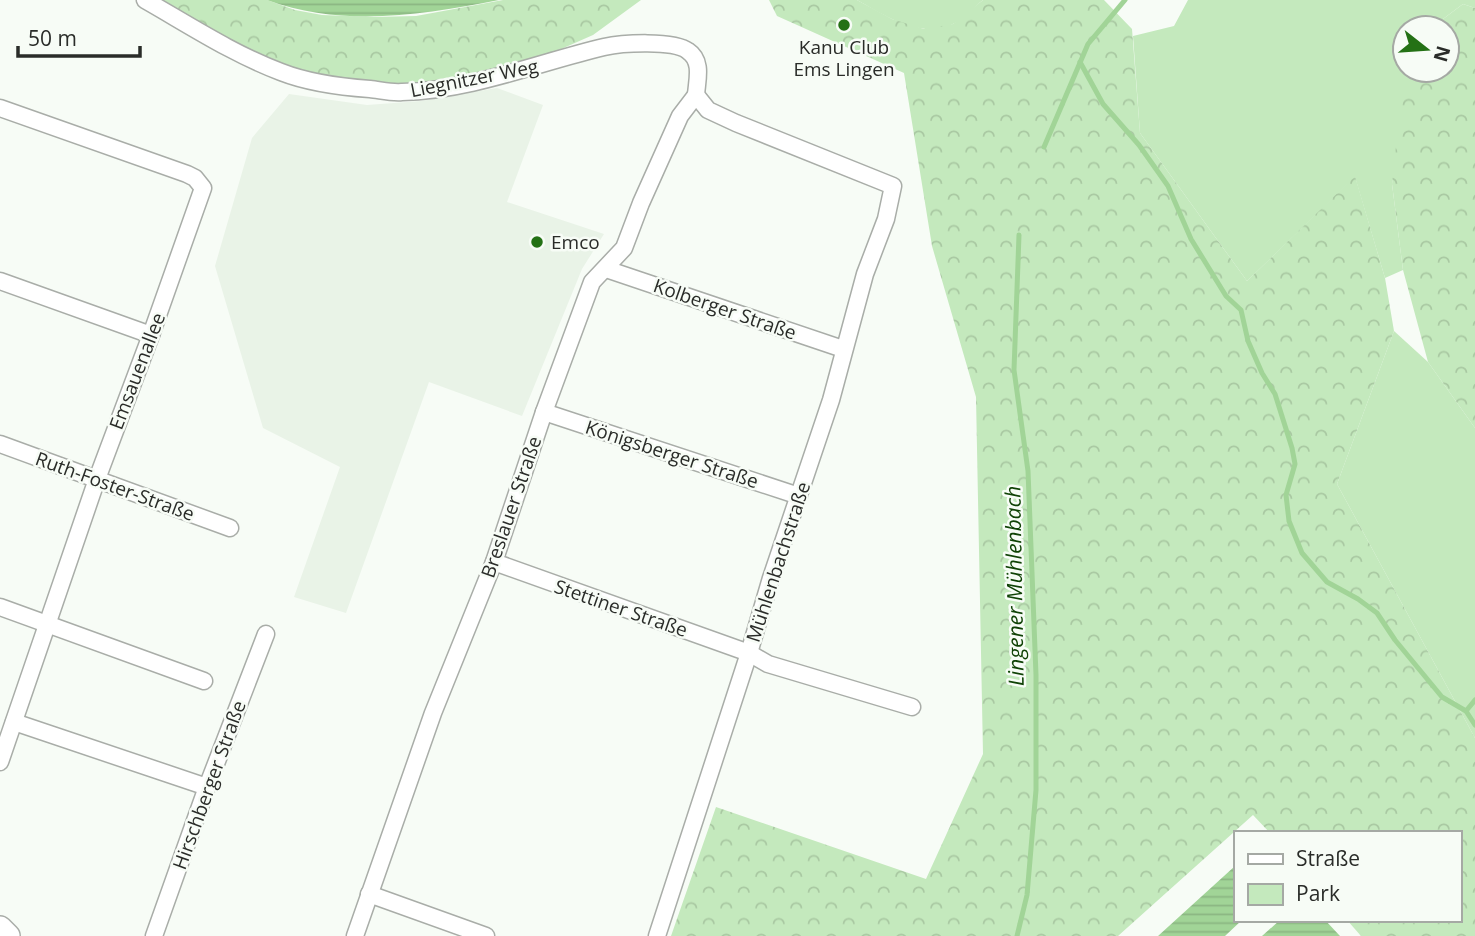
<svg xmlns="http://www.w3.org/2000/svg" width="1475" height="936" font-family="'Open Sans',sans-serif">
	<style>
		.built { fill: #e9f3e7 }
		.green { fill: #c4e9bd }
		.forest { fill: url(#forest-crowns) }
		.water { fill: url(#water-rules) }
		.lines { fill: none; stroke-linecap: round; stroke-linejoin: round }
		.stream { stroke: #a1d497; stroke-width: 5 }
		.street-casing { stroke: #a9ada8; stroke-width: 19 }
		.secondary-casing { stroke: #a9ada8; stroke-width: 26 }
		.street { stroke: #fff; stroke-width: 16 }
		.secondary { stroke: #fff; stroke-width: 23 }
		.poi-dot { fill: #247115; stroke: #f7fcf6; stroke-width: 2.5 }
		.labels { text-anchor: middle; stroke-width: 5; stroke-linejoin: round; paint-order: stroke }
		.poi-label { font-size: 19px; fill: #2a2c29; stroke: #f7fcf6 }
		.street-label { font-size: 19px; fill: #2a2c29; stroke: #f7fcf6 }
		.water-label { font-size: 21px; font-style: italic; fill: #0f4205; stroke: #f7fcf6 }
	</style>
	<defs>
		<pattern id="forest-crowns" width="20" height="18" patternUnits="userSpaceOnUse" patternTransform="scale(1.75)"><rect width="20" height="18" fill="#c4e9bd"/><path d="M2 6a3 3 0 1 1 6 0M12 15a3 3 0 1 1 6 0" fill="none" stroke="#a9c8a2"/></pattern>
		<pattern id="water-rules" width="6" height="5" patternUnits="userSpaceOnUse" patternTransform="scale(1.75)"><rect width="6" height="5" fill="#a1d497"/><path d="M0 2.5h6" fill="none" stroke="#8bb682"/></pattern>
	</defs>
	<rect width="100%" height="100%" fill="#f7fcf6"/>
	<path class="built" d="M 497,88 L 543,105 L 507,202 L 604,234 L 582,269 L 522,416 L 429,382 L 346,613 L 294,597 L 340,467 L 263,428 L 215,266 L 252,138 L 289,94 L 367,105 L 421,101 Z"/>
	<g class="green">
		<path d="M 857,0 L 983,0 C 974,7 964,19 953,24 C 921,40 884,15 857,0 Z"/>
		<path d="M 1188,0 L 1475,0 L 1475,8 L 1463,4 L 1431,28 L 1405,28 L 1405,70 L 1414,70 L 1392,184 L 1403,270 L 1385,278 L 1355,177 L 1247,281 L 1140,133 L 1133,36 L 1174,26 Z"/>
		<path d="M 1394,331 L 1428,362 L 1475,428 L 1475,738 L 1337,484 Z"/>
	</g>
	<g class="forest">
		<path d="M 154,0 L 267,0 L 295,10 L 322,15 L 374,17 L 416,16 L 503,0 L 641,0 L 593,35 L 534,61 L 456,81 L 401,86 L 347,82 L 308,74 L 250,53 Z"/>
		<path d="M 769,0 L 857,0 L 892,19 L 924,29 L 953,24 L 983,0 L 1104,0 L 1132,29 L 1140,133 L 1247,281 L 1355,176 L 1385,278 L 1394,331 L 1337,484 L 1475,738 L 1475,936 L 1361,936 L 1347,920 L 1459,920 L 1459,833 L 1270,833 L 1253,815 L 1118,936 L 671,936 L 716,807 L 926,879 L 983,754 L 976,397 L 932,246 L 904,73 L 777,16 Z"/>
		<path d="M 1463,4 L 1475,8 L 1475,428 L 1428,362 L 1403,270 L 1392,184 L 1401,98 L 1413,70 L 1447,70 L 1447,28 L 1431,28 Z"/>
	</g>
	<g class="water">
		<path d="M 267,0 L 499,0 C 420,15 345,28 267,0 Z"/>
		<path d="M 1235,866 L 1235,920 L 1242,920 L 1225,936 L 1158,936 Z"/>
		<path d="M 1280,920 L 1325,920 L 1340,936 L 1262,936 Z"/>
	</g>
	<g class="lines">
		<g class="stream">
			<path d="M 1080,62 L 1103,104 L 1139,145 L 1168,186 L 1191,239 L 1226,296 L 1241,310 L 1248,341 L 1262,373 L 1275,394 L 1292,448 L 1295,464 L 1286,495 L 1289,521 L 1302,553 L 1327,582 L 1358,599 L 1377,613 L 1395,640 L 1442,697 L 1466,711 L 1475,725"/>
			<path d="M 1044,147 L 1088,44 L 1125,0"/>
			<path d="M 1466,711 L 1475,700"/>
			<path d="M 1017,936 L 1027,895 L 1036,790 L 1036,675 L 1028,471 L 1014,370 L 1019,235"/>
		</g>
		<g class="street-casing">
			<g id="street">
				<path d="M 145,0 C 189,25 233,54 281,72 C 309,83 341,87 370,89 C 380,90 391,93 402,92 C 469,91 540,62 604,47 C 622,43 674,40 688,51 C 703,61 697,80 696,95"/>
				<path d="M 0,108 L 187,174 L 195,178 L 203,188 L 151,335 L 97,479 L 0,762"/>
				<path d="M 606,269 L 843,349"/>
				<path d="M 0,281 L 151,335"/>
				<path d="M 544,412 L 799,496"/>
				<path d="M 0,444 L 230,528"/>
				<path d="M 494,562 L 749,653 L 768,664 L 912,707"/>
				<path d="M 0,607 L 204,681"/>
				<path d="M 14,722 L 207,787"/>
				<path d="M 369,894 L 486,936"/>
				<path d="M 154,936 L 207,787 L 266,634"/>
				<path d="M 355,936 L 433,713 L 494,562 L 544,412 L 592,282 L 624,248 L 641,203 L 680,116 L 696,95"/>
				<path d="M 657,936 L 749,653 L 771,578 L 831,400 L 865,274 L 886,219 L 893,186 L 736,123 L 708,110 L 696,95"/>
			</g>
		</g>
		<g class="secondary-casing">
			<path id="secondary" d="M 0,928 L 8,936"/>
		</g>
		<use href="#street" class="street"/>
		<use href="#secondary" class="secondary"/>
	</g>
	<g class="poi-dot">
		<circle cx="844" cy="25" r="7"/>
		<circle cx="537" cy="242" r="7"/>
	</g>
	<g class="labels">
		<g class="poi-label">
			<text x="844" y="54">Kanu Club<tspan x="844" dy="22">Ems Lingen</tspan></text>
			<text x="551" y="249" text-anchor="start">Emco</text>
		</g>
		<g class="street-label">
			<text transform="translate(474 78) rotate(-11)" y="7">Liegnitzer Weg</text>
			<text transform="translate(725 309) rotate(19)" y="7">Kolberger Straße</text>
			<text transform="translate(137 371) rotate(-69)" y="7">Emsauenallee</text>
			<text transform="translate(672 454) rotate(18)" y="7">Königsberger Straße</text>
			<text transform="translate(115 486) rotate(20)" y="7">Ruth-Foster-Straße</text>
			<text transform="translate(511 507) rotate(-71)" y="7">Breslauer Straße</text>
			<text transform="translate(778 562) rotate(-72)" y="7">Mühlenbachstraße</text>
			<text transform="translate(621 608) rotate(19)" y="7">Stettiner Straße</text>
			<text transform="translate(209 785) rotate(-70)" y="7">Hirschberger Straße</text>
		</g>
		<g class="water-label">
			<text transform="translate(1015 586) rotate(-91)" y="7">Lingener Mühlenbach</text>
		</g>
	</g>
	<rect x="1234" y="831" width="228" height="91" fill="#f7fcf6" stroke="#a5a9a4" stroke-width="2"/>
	<rect x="1248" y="854" width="35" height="10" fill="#ffffff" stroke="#a5a9a4" stroke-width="2"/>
	<text x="1296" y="866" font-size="21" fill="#2a2c29">Straße</text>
	<rect x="1248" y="884" width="35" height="21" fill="#c4e9bd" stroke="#a5a9a4" stroke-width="2"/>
	<text x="1296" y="901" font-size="21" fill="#2a2c29">Park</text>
	<g transform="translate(1426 49) rotate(107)"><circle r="33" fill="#f7fcf6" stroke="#a5a9a4" stroke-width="2"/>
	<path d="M0-5L12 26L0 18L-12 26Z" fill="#247115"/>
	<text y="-10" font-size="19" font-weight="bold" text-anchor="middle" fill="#2a2c29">N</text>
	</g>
	<path d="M18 46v10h122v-10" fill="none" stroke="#2a2c29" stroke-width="3.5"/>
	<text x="28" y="46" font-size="21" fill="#2a2c29" stroke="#f7fcf6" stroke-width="5" paint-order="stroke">50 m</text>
</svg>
